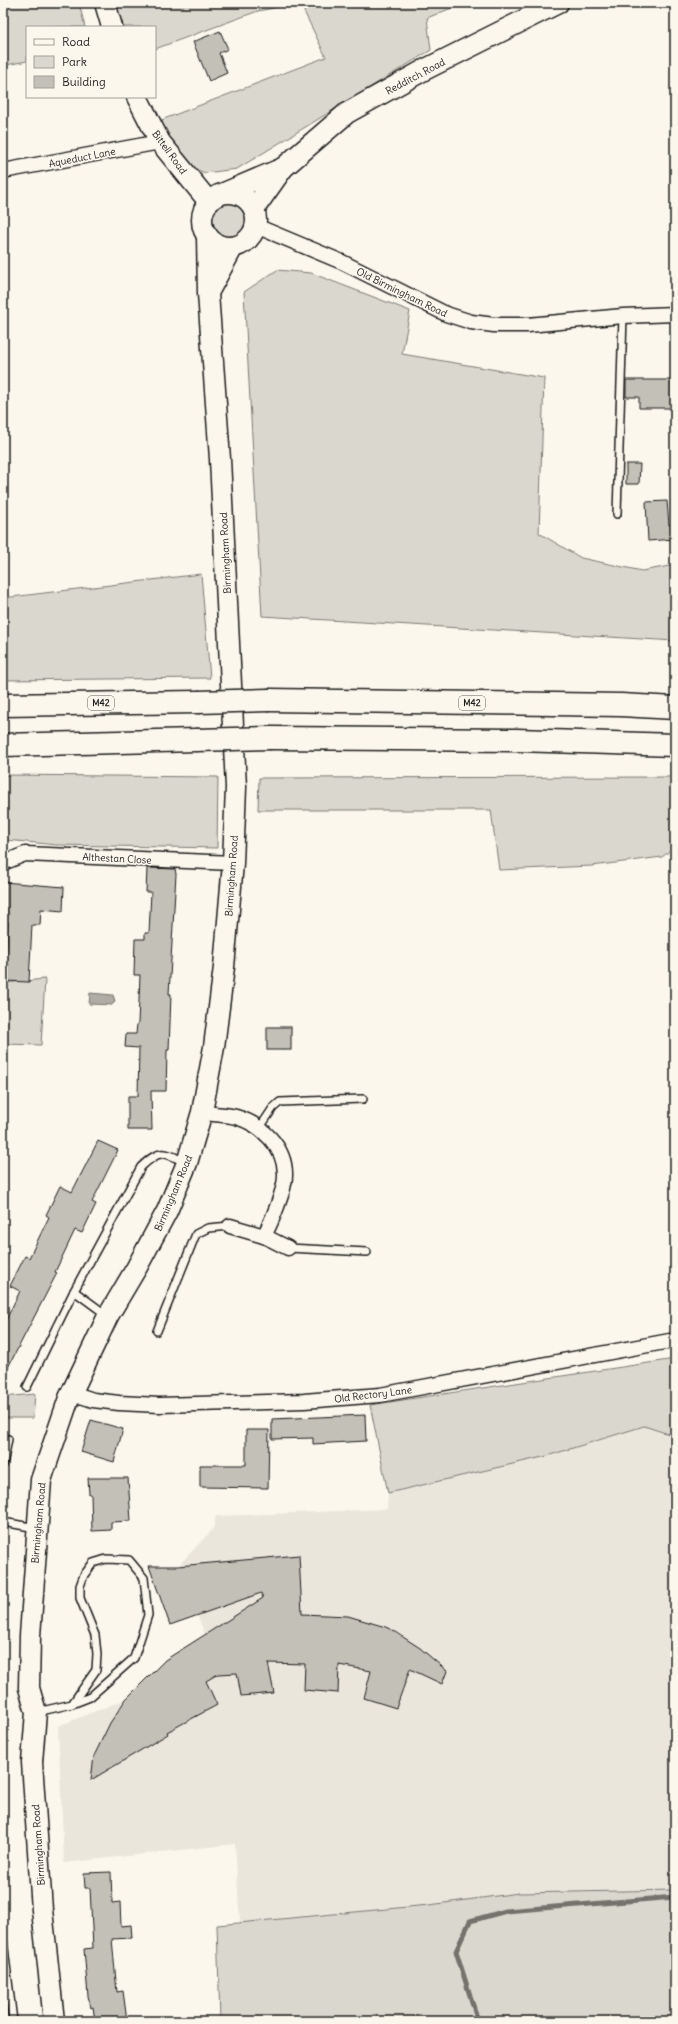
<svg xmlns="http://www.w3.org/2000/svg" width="678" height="2024" font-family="Delius,sans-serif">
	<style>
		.built { fill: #eae6dc }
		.green { fill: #dad7ce; stroke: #7b7a75 }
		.water { fill: #afaca5; stroke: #74726e }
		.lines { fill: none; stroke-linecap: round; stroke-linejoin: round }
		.stream { stroke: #74726e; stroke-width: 5 }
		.building { fill: #c3c0b8; stroke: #1c1c1c }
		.service-casing { stroke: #1c1c1c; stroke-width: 10 }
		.minor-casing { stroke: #1c1c1c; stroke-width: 17 }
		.secondary-casing { stroke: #1c1c1c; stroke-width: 23 }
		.motorway-casing { stroke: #1c1c1c; stroke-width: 25 }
		.service { stroke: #fbf7ec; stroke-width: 7 }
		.minor { stroke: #fbf7ec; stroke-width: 14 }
		.secondary { stroke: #fbf7ec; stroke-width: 20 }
		.motorway { stroke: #fbf7ec; stroke-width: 22 }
		.motorway-bridge-casing { stroke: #1c1c1c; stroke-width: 25; stroke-linecap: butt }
		.motorway-bridge { stroke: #fbf7ec; stroke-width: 22 }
		.labels { text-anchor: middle; stroke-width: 3.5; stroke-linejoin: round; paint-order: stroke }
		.shield { fill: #fbf7ec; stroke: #5f5e5a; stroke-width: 1 }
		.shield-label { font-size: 9px; font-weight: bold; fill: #1c1c1c }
		.street-label { font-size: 10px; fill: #1c1c1c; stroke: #fbf7ec }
	</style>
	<rect width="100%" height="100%" fill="#fbf7ec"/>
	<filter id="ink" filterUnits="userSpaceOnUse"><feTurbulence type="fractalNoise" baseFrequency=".025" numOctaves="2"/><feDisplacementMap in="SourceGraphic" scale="8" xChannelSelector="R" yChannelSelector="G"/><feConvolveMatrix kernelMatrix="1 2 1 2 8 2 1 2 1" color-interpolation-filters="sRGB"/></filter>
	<g filter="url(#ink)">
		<path class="built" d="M 644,1426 L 675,1436 L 675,1890 L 519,1893 L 429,1905 L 240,1923 L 235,1844 L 64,1863 L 58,1726 L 126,1699 L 165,1660 L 205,1635 L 178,1566 L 213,1529 L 216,1516 L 387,1509 L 388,1493 L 547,1456 Z"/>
		<g class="green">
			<path d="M 3,3 L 79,3 L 85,27 L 27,27 L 27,61 L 6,65 L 3,51 Z"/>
			<path d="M 113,3 L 464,3 L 427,18 L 431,50 L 237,169 L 205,173 L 186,165 L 156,122 L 326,57 L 300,3 L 258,11 L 155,49 L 155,27 L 120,27 Z"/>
			<circle cx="230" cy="220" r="22"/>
			<path d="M 277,270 L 311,273 L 410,311 L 402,354 L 544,378 L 539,533 L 581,558 L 642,571 L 675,565 L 675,641 L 262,616 L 244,292 Z"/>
			<path d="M 201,574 L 210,678 L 3,680 L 3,598 Z"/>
			<path d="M 3,775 L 218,777 L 217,848 L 57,845 L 6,840 L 3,842 Z"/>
			<path d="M 675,777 L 675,847 L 662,857 L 592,866 L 499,870 L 491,810 L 258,810 L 259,778 Z"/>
			<path d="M 45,979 L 41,1045 L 3,1044 L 3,983 Z"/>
			<path d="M 675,1359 L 675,1436 L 644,1426 L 547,1456 L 388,1493 L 370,1405 Z"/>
			<path d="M 35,1394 L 33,1418 L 3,1418 L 3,1397 Z"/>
			<path d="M 675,1890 L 675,2021 L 220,2021 L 217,1925 L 429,1905 L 519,1893 Z"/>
		</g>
		<path class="water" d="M 90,993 L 113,995 L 115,1001 L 112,1005 L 89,1004 Z"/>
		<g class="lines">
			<path class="stream" d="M 478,2021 L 456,1951 L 470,1921 L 506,1911 L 675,1897"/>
		</g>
		<g class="building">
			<path d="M 220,31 L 228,49 L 219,53 L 227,73 L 209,81 L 193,42 Z"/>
			<path d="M 626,380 L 675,380 L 675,408 L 639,408 L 639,397 L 626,397 Z"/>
			<path d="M 626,464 L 640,464 L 639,484 L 626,484 Z"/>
			<path d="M 667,501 L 669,525 L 675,524 L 675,539 L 648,541 L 646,502 Z"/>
			<path d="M 147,868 L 175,869 L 176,874 L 169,994 L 171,994 L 169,1050 L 167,1050 L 166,1091 L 151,1091 L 152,1130 L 128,1130 L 128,1096 L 138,1096 L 139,1048 L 125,1047 L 126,1034 L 136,1034 L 137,1024 L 138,1024 L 140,975 L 134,975 L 135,939 L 145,939 L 145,933 L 149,933 L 151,892 L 146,892 Z"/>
			<path d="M 3,882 L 64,887 L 63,911 L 41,909 L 40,925 L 32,925 L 29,982 L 5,981 L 8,922 L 3,922 Z"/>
			<rect x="267" y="1027" width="24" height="23"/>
			<path d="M 98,1141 L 118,1150 L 92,1202 L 96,1204 L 82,1233 L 75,1230 L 55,1272 L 57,1273 L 3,1377 L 3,1326 L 20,1291 L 10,1286 L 25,1256 L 29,1258 L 49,1217 L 46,1215 L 60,1186 L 72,1192 Z"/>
			<path d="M 365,1415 L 366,1441 L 313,1444 L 313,1438 L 272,1439 L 272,1419 Z"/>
			<path d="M 91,1420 L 123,1429 L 114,1462 L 81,1452 Z"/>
			<path d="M 246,1430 L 269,1430 L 268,1488 L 200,1487 L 200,1465 L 246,1465 Z"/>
			<path d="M 88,1478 L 128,1478 L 131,1521 L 111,1522 L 111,1530 L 92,1531 L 91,1494 L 89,1494 Z"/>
			<path d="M 299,1555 L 302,1614 L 348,1616 L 389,1628 L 420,1648 L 447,1671 L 442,1684 L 410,1669 L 396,1708 L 364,1698 L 371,1671 L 339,1665 L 338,1693 L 304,1690 L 305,1664 L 268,1663 L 274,1693 L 241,1696 L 237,1673 L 218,1674 L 206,1681 L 217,1705 L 167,1732 L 168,1734 L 91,1780 L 94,1756 L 110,1723 L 126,1699 L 165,1660 L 263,1598 L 261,1593 L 170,1625 L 149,1566 L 178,1566 Z"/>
			<path d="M 111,1872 L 112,1903 L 120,1902 L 121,1926 L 131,1925 L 132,1938 L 112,1939 L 117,1992 L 123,1991 L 127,2021 L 95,2021 L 93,2007 L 91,2008 L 88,1996 L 84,1949 L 93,1948 L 90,1888 L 85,1888 L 84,1873 Z"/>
		</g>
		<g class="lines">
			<g class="service-casing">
				<g id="service">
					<path d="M 617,514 L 623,316"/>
					<path d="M 259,1129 L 273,1108 L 280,1102 L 363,1099"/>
					<path d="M 288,1248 L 367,1252"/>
					<path d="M 74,1291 L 108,1316"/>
					<path d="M 157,1331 L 196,1234 L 208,1228 L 230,1226"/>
					<path d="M 27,1387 L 74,1291 L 141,1167 C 160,1149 164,1151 186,1163"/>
					<path d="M 3,1465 L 8,1439"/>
					<path d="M 3,1522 L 36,1528"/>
					<path d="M 37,1712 L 72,1704 L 90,1697 L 134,1658 L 148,1615 L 144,1578 L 129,1560 L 106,1559 L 93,1563 L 84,1575 L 80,1586 L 80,1598 L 95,1635 L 97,1654 L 96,1670 L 72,1704"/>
					<path d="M 3,1940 L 13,2021"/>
				</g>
			</g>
			<g class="minor-casing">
				<g id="minor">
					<path d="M 3,171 L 160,142"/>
					<path d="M 256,226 L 342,262 L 446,314 L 471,322 L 494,325 L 528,325 L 623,316 L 675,314"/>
					<path d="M 3,863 L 25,854 L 233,863"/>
					<path d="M 202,1112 C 213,1115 225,1114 236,1117 C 261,1124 286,1147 285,1176 C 285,1190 271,1223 264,1236 L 288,1248"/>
					<path d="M 230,1226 L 264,1236"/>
					<path d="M 69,1398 L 81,1396 L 93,1400 L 119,1403 L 159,1405 L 304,1401 L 380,1395 L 675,1340"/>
				</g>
			</g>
			<g class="secondary-casing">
				<g id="secondary">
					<path d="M 105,3 L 112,27"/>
					<path d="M 137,97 L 160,142 L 209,202"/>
					<path d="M 224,193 L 283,168"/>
					<circle cx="229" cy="220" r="27"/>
					<path d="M 254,209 L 283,168 L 347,113 L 424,70 L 558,3"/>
					<path d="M 209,291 L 233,247"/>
					<path d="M 54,2021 L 42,1910 L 32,1762 L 36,1712 L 29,1688 L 30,1636 L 41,1480 L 69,1398 L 108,1316 L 137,1267 L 167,1211 L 187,1163 L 202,1112 L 214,1047 L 224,967 L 233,863 L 236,787 L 220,459 L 208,293 L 207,235"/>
				</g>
			</g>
			<g class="motorway-casing">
				<g id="motorway">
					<path d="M 269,700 L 621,705 L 675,708"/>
					<path d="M 3,705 L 198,702"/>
					<path d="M 271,738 L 517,740 L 675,745"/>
					<path d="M 3,745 L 196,740"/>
				</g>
			</g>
			<use href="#service" class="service"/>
			<use href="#minor" class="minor"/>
			<use href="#secondary" class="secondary"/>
			<use href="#motorway" class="motorway"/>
			<g class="motorway-bridge-casing">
				<g id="motorway-bridge">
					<path d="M 198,702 L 269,700"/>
					<path d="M 196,740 L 271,738"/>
				</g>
			</g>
			<use href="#motorway-bridge" class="motorway-bridge"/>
		</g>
	</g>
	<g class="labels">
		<g class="shield">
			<rect x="88" y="696" width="26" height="14" rx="3"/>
			<rect x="459" y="696" width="26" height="14" rx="3"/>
		</g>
		<g class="shield-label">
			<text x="101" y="706">M42</text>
			<text x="472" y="706">M42</text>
		</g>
		<g class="street-label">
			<text transform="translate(415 76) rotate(-28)" y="4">Redditch Road</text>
			<text transform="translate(170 152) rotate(54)" y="4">Bittell Road</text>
			<text transform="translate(82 157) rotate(-11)" y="4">Aqueduct Lane</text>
			<text transform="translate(402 292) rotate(26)" y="4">Old Birmingham Road</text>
			<text transform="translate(225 553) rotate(-93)" y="4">Birmingham Road</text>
			<text transform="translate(117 858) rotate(3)" y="4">Althestan Close</text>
			<text transform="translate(231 876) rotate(-86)" y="4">Birmingham Road</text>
			<text transform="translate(173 1193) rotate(-67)" y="4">Birmingham Road</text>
			<text transform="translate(373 1394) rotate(-7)" y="4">Old Rectory Lane</text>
			<text transform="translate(38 1523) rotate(-85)" y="4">Birmingham Road</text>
			<text transform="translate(38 1845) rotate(-94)" y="4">Birmingham Road</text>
		</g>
	</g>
	<rect width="678" height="2024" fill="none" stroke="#fbf7ec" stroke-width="16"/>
	<rect x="8" y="8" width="662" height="2008" fill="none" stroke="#1c1c1c" stroke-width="1.5" filter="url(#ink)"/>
	<rect x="26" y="26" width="130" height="72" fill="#fbf7ec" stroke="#a29f99"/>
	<rect x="34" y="39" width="20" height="6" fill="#fbf7ec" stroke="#a29f99"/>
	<text x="62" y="46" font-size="12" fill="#1c1c1c">Road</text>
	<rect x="34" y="56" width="20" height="12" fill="#dad7ce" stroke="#a29f99"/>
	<text x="62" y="66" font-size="12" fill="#1c1c1c">Park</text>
	<rect x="34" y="76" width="20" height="12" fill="#c3c0b8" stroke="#a29f99"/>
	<text x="62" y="86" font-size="12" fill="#1c1c1c">Building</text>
</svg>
